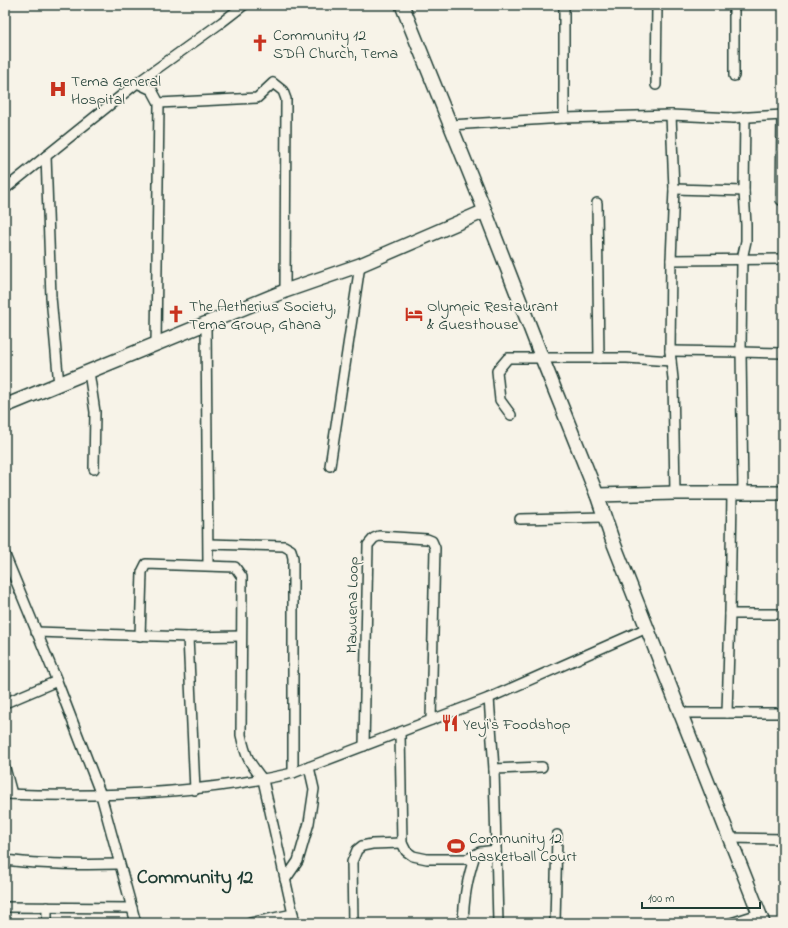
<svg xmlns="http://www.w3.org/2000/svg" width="788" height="928" font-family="'Indie Flower',sans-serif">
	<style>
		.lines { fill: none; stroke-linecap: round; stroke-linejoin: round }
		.street-casing { stroke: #1f3d34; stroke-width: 12 }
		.secondary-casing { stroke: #1f3d34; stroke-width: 16 }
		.street { stroke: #f7f3e8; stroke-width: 9 }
		.secondary { stroke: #f7f3e8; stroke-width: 13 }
		.labels { text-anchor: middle; stroke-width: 3.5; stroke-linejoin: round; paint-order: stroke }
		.poi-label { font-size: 16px; fill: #1f3d34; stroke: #f7f3e8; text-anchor: start }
		.street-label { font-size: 16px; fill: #1f3d34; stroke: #f7f3e8 }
		.district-label { font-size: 20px; font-weight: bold; fill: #1f3d34; stroke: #f7f3e8 }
	</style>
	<rect width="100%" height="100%" fill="#f7f3e8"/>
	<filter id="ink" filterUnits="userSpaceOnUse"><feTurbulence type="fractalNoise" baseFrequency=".025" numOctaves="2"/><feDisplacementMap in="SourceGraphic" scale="8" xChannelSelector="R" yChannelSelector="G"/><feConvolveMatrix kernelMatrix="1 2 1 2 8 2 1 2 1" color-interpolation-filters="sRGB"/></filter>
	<g filter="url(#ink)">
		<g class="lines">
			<g class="street-casing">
				<g id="street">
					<path d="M 734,5 L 734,76"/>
					<path d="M 137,83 L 152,90 L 159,103 L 156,345"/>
					<path d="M 656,85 L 657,5"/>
					<path d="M 159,103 L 257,98 L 273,83 L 283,91 L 286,99 L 285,291"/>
					<path d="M 671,115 L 674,189 L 671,260 L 670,351 L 673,379 L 675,493"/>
					<path d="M 564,118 L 671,115 L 734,118 L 783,115"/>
					<path d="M 451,125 L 564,118 L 564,5"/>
					<path d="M 46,156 L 51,297 L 59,385"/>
					<path d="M 5,189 L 137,83 L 222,22 L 244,5"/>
					<path d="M 674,189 L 744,191"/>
					<path d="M 781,200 L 782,115"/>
					<path d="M 597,203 L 599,358"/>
					<path d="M 671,260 L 783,259"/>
					<path d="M 206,325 L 208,565"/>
					<path d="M 670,351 L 741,352 L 742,259 L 746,241 L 746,225 L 744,191 L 745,117"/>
					<path d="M 89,372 L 95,412 L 94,469"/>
					<path d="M 511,415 L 500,400 L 497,371 L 508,358 L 627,358 L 671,361"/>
					<path d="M 330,466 L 360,265"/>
					<path d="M 743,493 L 741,352 L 783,353"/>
					<path d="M 520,519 L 604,517"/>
					<path d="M 209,544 L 284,546 L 291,550 L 293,558 L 293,773"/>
					<path d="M 5,555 L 57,681 L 101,795 L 136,923"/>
					<path d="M 730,614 L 783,614"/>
					<path d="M 36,632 L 188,637 L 241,636"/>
					<path d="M 140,636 L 142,572 L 146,564 L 235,567 L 242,577 L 241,735 C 246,758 249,762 263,780 L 295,923"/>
					<path d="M 188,637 L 195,790"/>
					<path d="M 489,698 L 494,769 L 498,923"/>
					<path d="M 5,703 L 57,681"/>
					<path d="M 681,713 L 783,713"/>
					<path d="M 727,713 L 730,614 L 732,494"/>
					<path d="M 400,733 L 402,843 L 406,851 L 413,856 L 427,859 L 468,859 L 480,852 L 496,850"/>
					<path d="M 364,746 L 368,545 L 374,538 L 379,536 L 427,539 L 432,541 L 435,548 L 431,720"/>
					<path d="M 5,768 L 12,794"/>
					<path d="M 494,769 L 542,767"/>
					<path d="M 5,794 C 102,798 198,794 293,773 L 489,698 L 647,628"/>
					<path d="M 730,838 L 783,839"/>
					<path d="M 5,860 C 44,865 80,865 119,864"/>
					<path d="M 285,880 L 298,861 L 309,823 L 314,789 L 309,767"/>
					<path d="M 5,907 L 132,908"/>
					<path d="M 47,907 L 47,923"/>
					<path d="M 250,923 L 293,914"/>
					<path d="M 353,923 L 352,862 L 357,850 L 362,846 L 372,844 L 402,843"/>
					<path d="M 463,923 C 464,897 467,880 475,855"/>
					<path d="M 555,923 L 557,835"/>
					<path d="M 731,923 L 759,914"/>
				</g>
			</g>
			<g class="secondary-casing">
				<g id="secondary">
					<path d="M 402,5 L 485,211 L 542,358 L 597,495 L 612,539 L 763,923"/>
					<path d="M 5,406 L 285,291 L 360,265 L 485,211"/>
					<path d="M 597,495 L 675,493 L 783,493"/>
				</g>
			</g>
			<use href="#street" class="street"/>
			<use href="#secondary" class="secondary"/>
		</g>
	</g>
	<defs>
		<g id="church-bare" transform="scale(1.38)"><path d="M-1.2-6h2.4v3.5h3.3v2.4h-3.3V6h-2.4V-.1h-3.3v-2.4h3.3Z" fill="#c8321e" stroke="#f7f3e8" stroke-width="2.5" paint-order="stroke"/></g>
		<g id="hospital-bare" transform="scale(1.38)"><path d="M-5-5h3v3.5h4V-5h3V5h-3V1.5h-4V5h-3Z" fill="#c8321e" stroke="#f7f3e8" stroke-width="2.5" paint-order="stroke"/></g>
		<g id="hotel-bare" transform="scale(1.38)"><path d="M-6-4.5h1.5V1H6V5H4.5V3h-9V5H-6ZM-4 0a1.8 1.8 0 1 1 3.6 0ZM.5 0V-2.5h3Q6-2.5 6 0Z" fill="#c8321e" stroke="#f7f3e8" stroke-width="2.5" paint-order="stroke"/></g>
		<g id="restaurant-bare" transform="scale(1.38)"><path d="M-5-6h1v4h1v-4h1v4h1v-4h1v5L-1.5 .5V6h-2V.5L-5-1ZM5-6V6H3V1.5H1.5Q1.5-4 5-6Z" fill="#c8321e" stroke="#f7f3e8" stroke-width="2.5" paint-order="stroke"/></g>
		<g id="stadium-bare" transform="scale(1.38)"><path d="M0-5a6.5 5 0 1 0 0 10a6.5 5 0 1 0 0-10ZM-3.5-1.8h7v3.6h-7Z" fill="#c8321e" stroke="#f7f3e8" stroke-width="2.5" paint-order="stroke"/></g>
	</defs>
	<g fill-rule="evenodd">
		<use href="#church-bare" x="260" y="43"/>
		<use href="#hospital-bare" x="58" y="89"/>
		<use href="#church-bare" x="176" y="314"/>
		<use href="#hotel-bare" x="414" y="314"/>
		<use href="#restaurant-bare" x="450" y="723"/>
		<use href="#stadium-bare" x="456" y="846"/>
	</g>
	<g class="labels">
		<g class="poi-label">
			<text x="273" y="40">Community 12<tspan x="273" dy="18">SDA Church, Tema</tspan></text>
			<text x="71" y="86">Tema General<tspan x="71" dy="18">Hospital</tspan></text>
			<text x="189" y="311">The Aetherius Society,<tspan x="189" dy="18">Tema Group, Ghana</tspan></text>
			<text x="427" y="311">Olympic Restaurant<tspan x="427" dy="18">&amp; Guesthouse</tspan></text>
			<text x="463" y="729">Yeyi's Foodshop</text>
			<text x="469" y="843">Community 12<tspan x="469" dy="18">basketball Court</tspan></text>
		</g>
		<g class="street-label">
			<text transform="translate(351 605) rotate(-89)" y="6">Mawuena Loop</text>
		</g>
		<g class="district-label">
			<text x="195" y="883">Community 12</text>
		</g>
	</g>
	<rect width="788" height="928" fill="none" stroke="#f7f3e8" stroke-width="20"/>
	<rect x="10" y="10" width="768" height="908" fill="none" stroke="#1f3d34" stroke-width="1.5" filter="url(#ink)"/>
	<path d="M642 902v6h118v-6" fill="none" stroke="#1f3d34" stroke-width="2"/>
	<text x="648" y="902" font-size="12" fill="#1f3d34" stroke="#f7f3e8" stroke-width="3" paint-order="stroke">100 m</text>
</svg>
